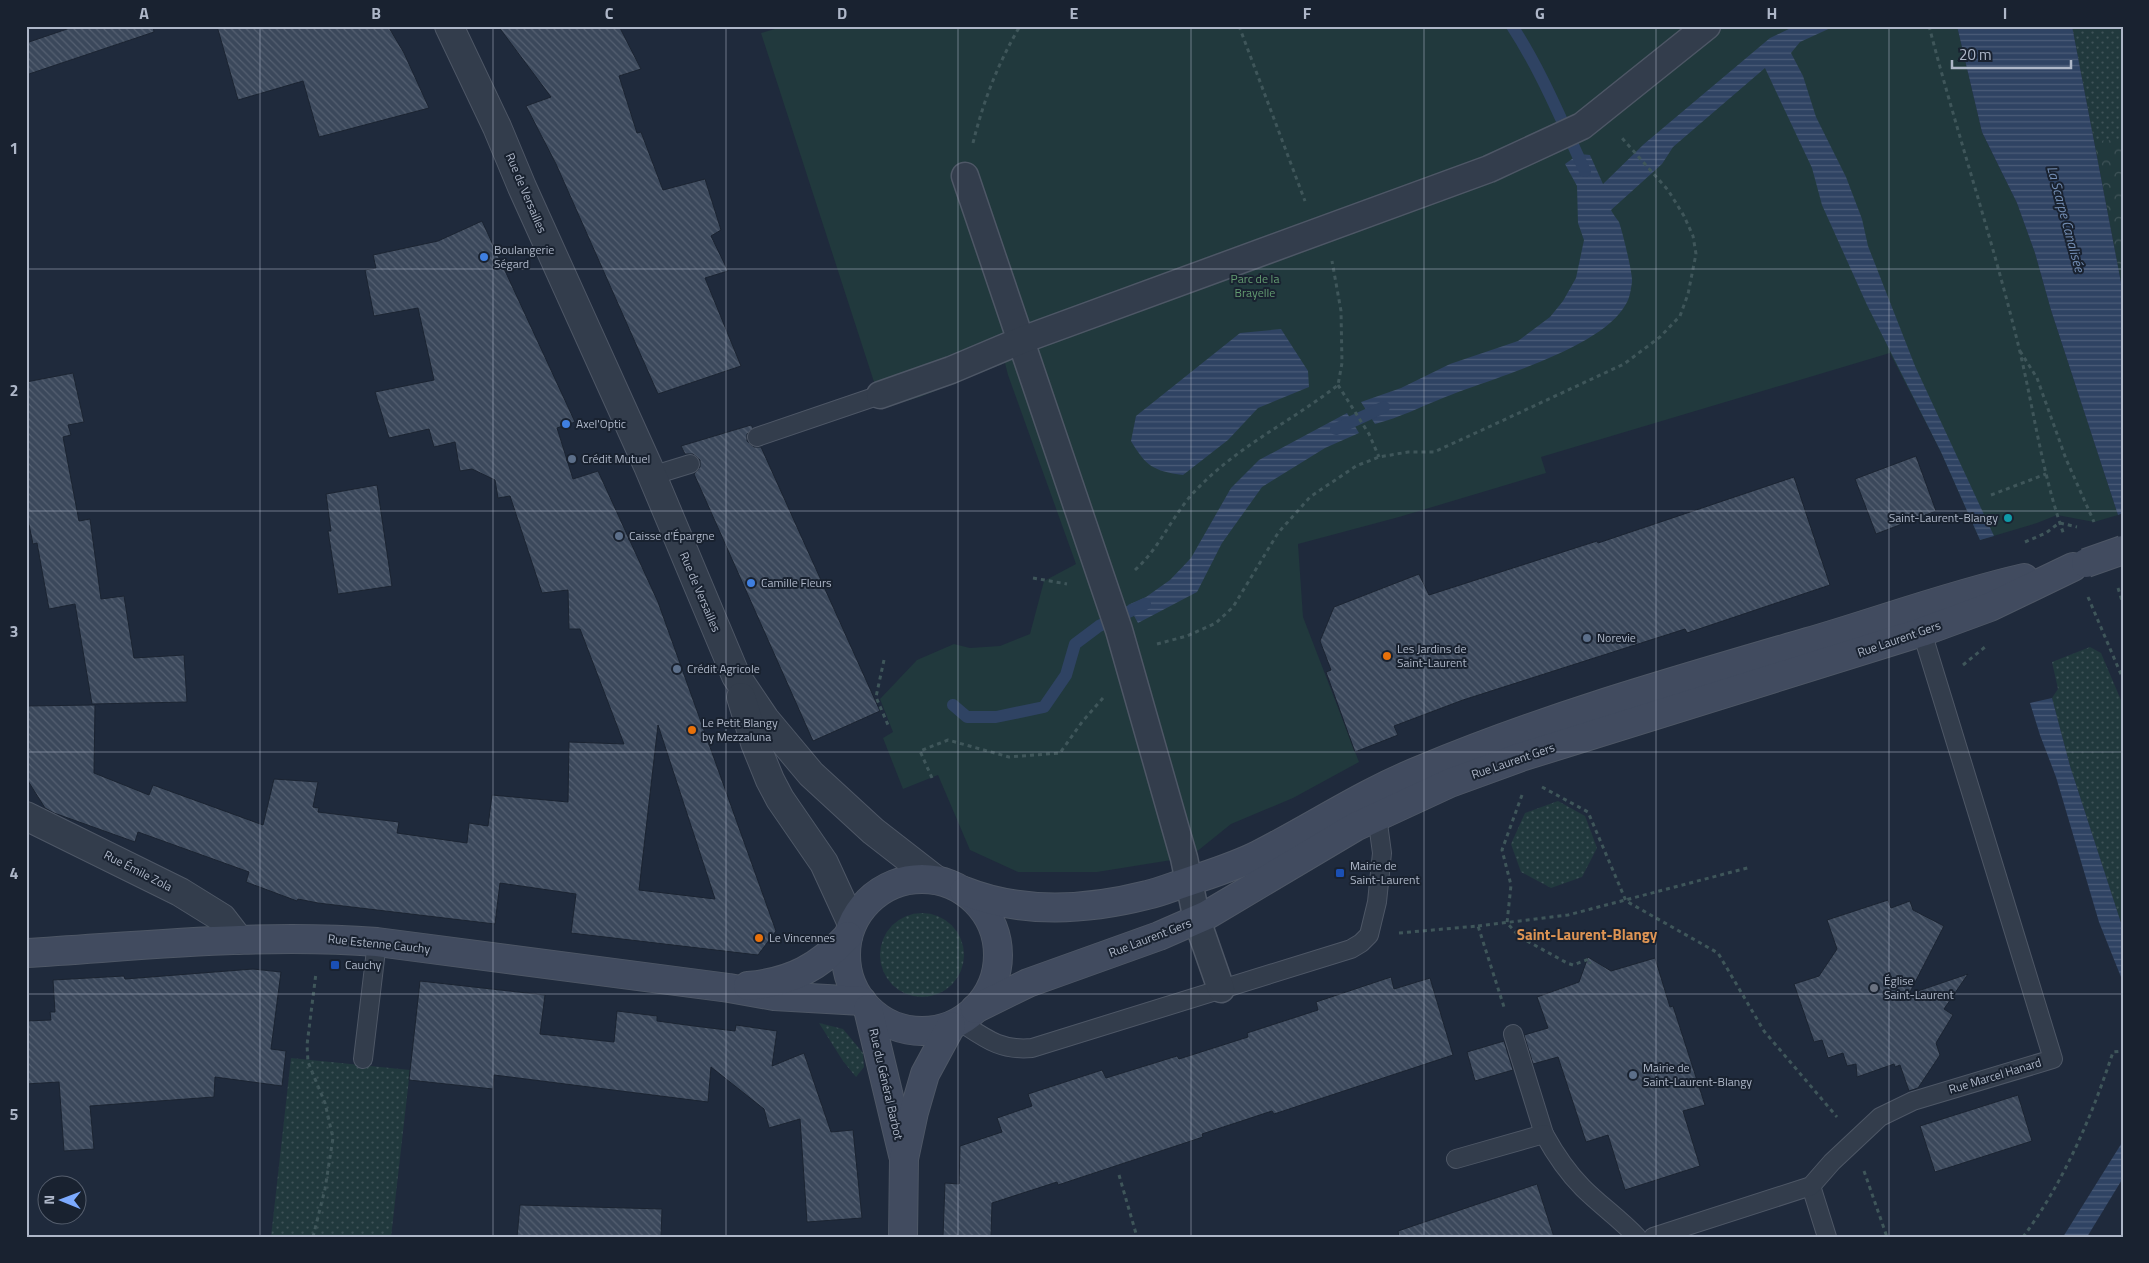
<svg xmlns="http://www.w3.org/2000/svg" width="2149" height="1263" font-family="'Titillium Web',sans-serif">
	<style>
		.grass { fill: url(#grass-dots) }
		.forest { fill: url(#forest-crowns) }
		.green { fill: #21393d }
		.water { fill: url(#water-rules) }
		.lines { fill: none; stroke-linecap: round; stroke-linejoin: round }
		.stream { stroke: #2f4363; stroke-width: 12 }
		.building { fill: url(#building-back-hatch); stroke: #1b2432; fill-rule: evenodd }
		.service-casing { stroke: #4e5766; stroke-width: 20 }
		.pedestrian-casing { stroke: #4e5766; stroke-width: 29 }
		.minor-casing { stroke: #4e5766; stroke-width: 30 }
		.tertiary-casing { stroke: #4e5766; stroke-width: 30 }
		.secondary-casing { stroke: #4e5766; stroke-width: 30 }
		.path { stroke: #3f565a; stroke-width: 3; stroke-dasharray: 4 4; stroke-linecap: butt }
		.service { stroke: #333d4c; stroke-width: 18 }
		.pedestrian { stroke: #333d4c; stroke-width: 26 }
		.minor { stroke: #333d4c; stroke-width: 28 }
		.tertiary { stroke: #333d4c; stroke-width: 28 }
		.secondary { stroke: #414b5f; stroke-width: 28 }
		.secondary-bridge-casing { stroke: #4e5766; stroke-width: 30; stroke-linecap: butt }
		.secondary-bridge { stroke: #414b5f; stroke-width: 28 }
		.grid { fill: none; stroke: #aeb7c8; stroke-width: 1; stroke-opacity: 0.55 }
		.shop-dot { fill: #3f7fe0; stroke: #192230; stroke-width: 2 }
		.service-dot { fill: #5c6f8a; stroke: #192230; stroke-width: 2 }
		.culture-dot { fill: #0f9aa8; stroke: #192230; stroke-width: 2 }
		.food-dot { fill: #e8710a; stroke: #192230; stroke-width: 2 }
		.transit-dot { fill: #1a4fb4; stroke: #192230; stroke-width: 2 }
		.worship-dot { fill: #6b7280; stroke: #192230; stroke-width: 2 }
		.labels { text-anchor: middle; stroke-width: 4; stroke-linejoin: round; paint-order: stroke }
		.street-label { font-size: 12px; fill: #aeb7c8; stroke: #192230 }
		.poi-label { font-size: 12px; fill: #aeb7c8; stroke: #192230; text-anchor: start }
		.park-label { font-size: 12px; fill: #639b71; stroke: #192230 }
		.water-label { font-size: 14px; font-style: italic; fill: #738db3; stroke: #192230 }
		.quarter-label { font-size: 15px; font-weight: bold; fill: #de9453; stroke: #192230 }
		.neatline { fill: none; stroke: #aeb7c8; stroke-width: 2 }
		.grid-label { font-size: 16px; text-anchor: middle; font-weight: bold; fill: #aeb7c8 }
	</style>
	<defs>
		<pattern id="grass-dots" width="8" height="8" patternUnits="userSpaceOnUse" patternTransform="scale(1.25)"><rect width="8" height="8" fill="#21393d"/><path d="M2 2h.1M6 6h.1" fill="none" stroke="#3f5358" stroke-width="1.8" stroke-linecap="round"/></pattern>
		<pattern id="forest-crowns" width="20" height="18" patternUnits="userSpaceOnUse" patternTransform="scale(1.25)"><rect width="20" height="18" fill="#21393d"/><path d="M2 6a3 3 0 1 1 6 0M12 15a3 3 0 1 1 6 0" fill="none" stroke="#3f5358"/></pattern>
		<pattern id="water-rules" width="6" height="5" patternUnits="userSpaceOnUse" patternTransform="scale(1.25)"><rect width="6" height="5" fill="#2f4363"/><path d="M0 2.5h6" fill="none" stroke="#4b5c78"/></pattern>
		<pattern id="building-back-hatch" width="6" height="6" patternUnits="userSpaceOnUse" patternTransform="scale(1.25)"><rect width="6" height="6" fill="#3b485b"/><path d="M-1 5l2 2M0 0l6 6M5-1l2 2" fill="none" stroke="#556071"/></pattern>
	</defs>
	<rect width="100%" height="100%" fill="#1f2a3c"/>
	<g class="grass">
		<path d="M 2072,26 L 2115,26 L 2123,32 L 2123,144 L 2117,141 L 2094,141 Z"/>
		<path d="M 2090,647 L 2101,653 L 2123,705 L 2123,929 L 2070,766 L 2052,698 L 2058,689 L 2052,662 Z"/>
		<path d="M 1558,801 L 1585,816 L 1597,848 L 1582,877 L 1551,888 L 1521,872 L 1511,844 L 1525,813 Z"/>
		<circle cx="922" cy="955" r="42"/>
		<path d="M 819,1023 L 843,1029 L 863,1053 L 864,1067 L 856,1077 L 843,1061 Z"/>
		<path d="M 291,1058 L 410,1070 L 391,1237 L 271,1237 Z"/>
	</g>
	<path class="forest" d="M 2117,140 L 2123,144 L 2123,293 L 2094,141 Z"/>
	<path class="green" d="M 785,26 L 1957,26 L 1982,132 L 2017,203 L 2035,253 L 2051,310 L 2118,515 L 2094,522 L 2057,515 L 2037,523 L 1980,540 L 1941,452 L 1890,353 L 1541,457 L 1546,473 L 1399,517 L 1298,544 L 1303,617 L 1359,762 L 1293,798 L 1231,824 L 1195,853 L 1184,858 L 1097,872 L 1018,872 L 970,850 L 938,775 L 903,789 L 883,738 L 893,732 L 880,699 L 917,660 L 954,644 L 970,648 L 1000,646 L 1030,634 L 1044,581 L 1076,564 L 1008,375 L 1005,363 L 920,397 L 885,407 L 875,385 L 761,33 Z"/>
	<g class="water">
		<path d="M 1795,26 L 1835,26 L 1800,42 L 1791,53 L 1803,76 L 1816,117 L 1846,177 L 1862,219 L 1868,246 L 1915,366 L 1994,536 L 1980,540 L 1941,452 L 1867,305 L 1822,205 L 1812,168 L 1765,68 L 1673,147 L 1662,164 L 1611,210 C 1613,214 1616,218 1619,222 C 1622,230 1633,274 1632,282 C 1631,288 1630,298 1626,304 C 1602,349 1489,379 1443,398 C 1418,408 1401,417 1375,424 L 1361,402 L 1401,388 L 1450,364 L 1518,341 L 1550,317 L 1563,301 L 1576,278 L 1584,240 L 1578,223 L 1577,186 L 1565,164 L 1579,154 L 1590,155 L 1603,184 L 1644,144 L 1770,38 Z"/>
		<path d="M 1957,26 L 2072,26 L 2123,293 L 2123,513 L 2118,515 L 2051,310 L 2035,253 L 2017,203 L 1982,132 Z"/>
		<path d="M 1281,329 L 1308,371 L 1309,387 L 1258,408 L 1228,440 L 1183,475 C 1153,471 1146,466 1131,441 L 1136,416 L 1240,333 Z"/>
		<path d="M 1347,413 L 1359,433 L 1325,448 L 1262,487 L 1222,543 L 1197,592 L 1138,623 L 1128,605 L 1146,597 L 1170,580 L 1191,558 L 1231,488 L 1259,460 Z"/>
		<path d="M 2052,698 L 2070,766 L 2123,929 L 2123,982 L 2099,922 L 2056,777 L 2040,735 L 2030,703 Z"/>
		<path d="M 2123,1141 L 2123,1178 L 2087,1237 L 2063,1237 Z"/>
	</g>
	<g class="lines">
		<g class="stream">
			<path d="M 1512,26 C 1542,72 1562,122 1585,171"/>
			<path d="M 1336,429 L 1384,407"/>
			<path d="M 953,705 L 967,717 L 996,717 L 1044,707 L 1066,675 L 1075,644 L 1099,626 L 1145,604"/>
		</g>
	</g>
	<g class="building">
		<path d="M 76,26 L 153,26 L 154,32 L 26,75 L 26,43 Z"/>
		<path d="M 217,26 L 388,26 L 404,53 L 429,108 L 319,137 L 303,81 L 238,100 Z"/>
		<path d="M 498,26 L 619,26 L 641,69 L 619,76 L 637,133 L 641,132 L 663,190 L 705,179 L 721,230 L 711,236 L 728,271 L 705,278 L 741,366 L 658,394 L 556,164 L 526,106 L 551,97 Z"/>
		<path d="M 482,221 L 575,422 L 557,428 L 573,479 L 598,471 L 658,602 L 776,931 L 758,955 L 571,933 L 576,894 L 500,883 L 495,924 L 318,903 L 298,899 L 297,901 L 246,882 L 249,872 L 138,832 L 135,842 L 54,813 L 45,808 L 28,781 L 26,706 L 95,705 L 94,773 L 149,795 L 153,785 L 263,825 L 274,779 L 318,782 L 313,807 L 319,808 L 318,812 L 399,822 L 397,833 L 467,843 L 469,823 L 488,826 L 492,795 L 568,802 L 569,742 L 624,744 L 580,629 L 569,629 L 568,590 L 542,593 L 510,496 L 498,498 L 495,480 L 472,469 L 460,471 L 455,442 L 434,447 L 429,429 L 389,438 L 375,392 L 434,380 L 418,308 L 374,316 L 365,270 L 376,268 L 373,255 L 438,241 ZM 658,725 L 715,899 L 639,890 Z"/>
		<path d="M 73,373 L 84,422 L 68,425 L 71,435 L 63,437 L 79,521 L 90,519 L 101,599 L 124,596 L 134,658 L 184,655 L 187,702 L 92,704 L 75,604 L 49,609 L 37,543 L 33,544 L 26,510 L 26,382 Z"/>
		<path d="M 751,425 L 753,428 L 747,434 L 747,441 L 754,447 L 761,447 L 880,711 L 813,741 L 694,474 L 700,467 L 700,460 L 693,454 L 685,454 L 681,446 Z"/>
		<path d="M 1916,456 L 1936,511 L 1876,534 L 1855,479 Z"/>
		<path d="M 1794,477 L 1830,585 L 1687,633 L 1685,629 L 1463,700 L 1394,726 L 1398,735 L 1355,752 L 1326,672 L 1331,670 L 1320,641 L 1334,607 L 1419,574 L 1429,595 L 1597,541 L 1598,543 Z"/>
		<path d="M 377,485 L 392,586 L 338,594 L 328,531 L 331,531 L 326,494 Z"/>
		<path d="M 1888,900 L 1891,908 L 1910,901 L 1913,910 L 1944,926 L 1909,994 L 1968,974 L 1944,1009 L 1953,1015 L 1936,1043 L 1940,1055 L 1918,1088 L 1909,1091 L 1900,1065 L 1895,1067 L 1894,1064 L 1857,1077 L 1856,1064 L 1847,1066 L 1843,1053 L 1828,1058 L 1822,1040 L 1814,1042 L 1794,984 L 1819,976 L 1837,949 L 1827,920 Z"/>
		<path d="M 1588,957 L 1611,971 L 1655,958 L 1670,1007 L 1673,1006 L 1705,1105 L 1683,1111 L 1700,1166 L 1625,1190 L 1608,1135 L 1586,1142 L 1558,1057 L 1533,1064 L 1524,1035 L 1548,1028 L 1537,997 L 1579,982 Z"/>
		<path d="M 253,969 L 281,972 L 271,1049 L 286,1051 L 282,1086 L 215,1077 L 214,1097 L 90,1106 L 94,1149 L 64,1151 L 59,1082 L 26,1084 L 26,1021 L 51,1020 L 50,1012 L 55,1012 L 53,980 L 124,976 L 125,979 Z"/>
		<path d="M 1391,977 L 1394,989 L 1430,978 L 1453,1055 L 1274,1114 L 1272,1111 L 1202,1134 L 1203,1137 L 1058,1185 L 1057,1182 L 992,1203 L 991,1237 L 943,1237 L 945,1183 L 959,1184 L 960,1146 L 1002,1132 L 997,1118 L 1032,1106 L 1028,1094 L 1102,1070 L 1106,1078 L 1177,1056 L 1179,1059 L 1248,1037 L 1247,1033 L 1318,1010 L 1316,1002 Z"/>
		<path d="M 420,981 L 545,995 L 540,1034 L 614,1042 L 617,1011 L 657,1016 L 657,1021 L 694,1026 L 735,1031 L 736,1025 L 777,1031 L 772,1066 L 804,1053 L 831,1132 L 853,1130 L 862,1218 L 807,1222 L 800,1119 L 769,1128 L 764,1109 L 711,1067 L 708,1102 L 494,1075 L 493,1089 L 409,1080 Z"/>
		<path d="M 1504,1041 L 1513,1070 L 1475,1081 L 1467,1052 Z"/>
		<path d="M 2018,1095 L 2032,1141 L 1935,1172 L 1920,1126 Z"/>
		<path d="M 1537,1184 L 1554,1237 L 1399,1237 L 1398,1231 Z"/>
		<path d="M 520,1205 L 662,1209 L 661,1237 L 517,1237 Z"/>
	</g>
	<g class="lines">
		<g class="service-casing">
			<g id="service">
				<path d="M 757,437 L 880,395"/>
				<path d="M 651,476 L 690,464"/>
				<path d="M 959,1021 C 985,1038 1000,1051 1032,1048 L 1351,949 L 1361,943 L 1369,935 L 1377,902 L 1382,853 L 1377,816"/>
				<path d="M 1513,1034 L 1544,1134"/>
				<path d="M 363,1059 L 377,942"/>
				<path d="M 1456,1159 L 1544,1134 C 1555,1154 1567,1172 1583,1188 C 1600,1205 1620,1219 1637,1237"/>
				<path d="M 1811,1186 L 1827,1237"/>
				<path d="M 1653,1237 L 1811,1186 L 1832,1162 L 1880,1117 L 1913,1101 L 2053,1059 L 1922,632"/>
			</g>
		</g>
		<g class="pedestrian-casing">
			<g id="pedestrian">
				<path d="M 965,176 L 1119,630 L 1184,858 L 1197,920 L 1221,989"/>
				<path d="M 880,395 L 951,370 L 1022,340 L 1489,169 L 1582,126 L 1707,26"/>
			</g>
		</g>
		<g class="minor-casing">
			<path id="minor" d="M 26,816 L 180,892 L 222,918 L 239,940"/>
		</g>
		<g class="tertiary-casing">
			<g id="tertiary">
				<path d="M 449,26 L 497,127 L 522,187 L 648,466 L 736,676 L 765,719 L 811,774 L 873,831 L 936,880"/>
				<path d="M 741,697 L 755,743 L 770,780 L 780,799 L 824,863 L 852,924"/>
			</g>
		</g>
		<g class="secondary-casing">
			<g id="secondary">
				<circle cx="922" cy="955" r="76"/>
				<path d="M 964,891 C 1022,914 1088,910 1147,895 C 1160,892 1172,887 1184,883 C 1210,874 1234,867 1258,855 C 1313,827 1365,792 1423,769 C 1547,717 1678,680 1808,642 C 1880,621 1950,595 2024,578"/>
				<path d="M 26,953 C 143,946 260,933 377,942 L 729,988 L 774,996 L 862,1001"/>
				<path d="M 748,986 C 792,982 819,967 848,936"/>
				<path d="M 868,1009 L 903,1155"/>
				<path d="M 975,1009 L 1028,983 L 1159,936 L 1207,915 L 1355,827 L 1450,783 L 1521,757 L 1922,632 L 1990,607 L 2073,567"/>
				<path d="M 903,1237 L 904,1159 L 914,1112 L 925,1074 L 951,1026"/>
			</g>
		</g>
		<g class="path">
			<path d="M 1239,26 L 1305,201"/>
			<path d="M 1929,26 C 1957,134 1993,240 2019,348 C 2034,410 2042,474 2064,535"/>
			<path d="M 973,143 C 983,102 998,63 1020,26"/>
			<path d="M 2020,351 L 2037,378 L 2066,459 L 2094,522"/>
			<path d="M 1338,385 L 1369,434 L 1379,457"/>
			<path d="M 1991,495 L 2046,474"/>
			<path d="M 2060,523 L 2077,527"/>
			<path d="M 2025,542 L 2046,533 L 2059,523"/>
			<path d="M 1135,570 C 1161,547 1173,513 1197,489 C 1238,446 1292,421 1338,385 L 1342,363 L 1341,311 L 1332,261"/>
			<path d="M 1033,578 L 1067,584"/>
			<path d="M 2118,588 L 2123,604"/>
			<path d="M 2088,597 L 2123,679"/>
			<path d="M 1157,644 L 1187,636 L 1216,623 L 1233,607 L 1278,533 L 1310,497 L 1356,466 L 1379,457 L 1408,452 L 1434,452 L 1493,425 L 1624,364 L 1660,337 L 1680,316 L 1688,294 L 1696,254 L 1693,236 L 1684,216 L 1668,190 L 1622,138"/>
			<path d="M 884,660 L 876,697 L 888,725"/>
			<path d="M 1963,665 L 1985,647"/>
			<path d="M 932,778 L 920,751 L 948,740 L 1009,757 L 1060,753 L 1082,722 L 1103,698"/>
			<path d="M 1542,787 L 1588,812 L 1626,901 L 1718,953 L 1764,1031 L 1837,1117"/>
			<path d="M 1522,795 L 1502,850 L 1511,885 L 1507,923 L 1520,937 L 1567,963 L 1573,965 L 1589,959 L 1590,964"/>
			<path d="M 1478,926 L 1568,915 L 1751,867"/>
			<path d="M 1399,933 L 1478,926 L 1504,1007"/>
			<path d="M 1864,1171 L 1887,1237"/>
			<path d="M 1119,1175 L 1137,1237"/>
			<path d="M 313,1237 L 325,1189 L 333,1138 L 325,1103 L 308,1062 L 307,1045 L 316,973"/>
			<path d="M 2023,1237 C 2064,1182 2092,1116 2113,1052 L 2123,1051"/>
		</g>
		<use href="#service" class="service"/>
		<use href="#pedestrian" class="pedestrian"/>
		<use href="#minor" class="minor"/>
		<use href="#tertiary" class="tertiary"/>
		<use href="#secondary" class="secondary"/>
		<g class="secondary-bridge-casing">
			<path id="secondary-bridge" d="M 2086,563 L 2123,550"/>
		</g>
		<use href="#secondary-bridge" class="secondary-bridge"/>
	</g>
	<path class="grid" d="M 260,26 L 260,1237M 493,26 L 493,1237M 726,26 L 726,1237M 958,26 L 958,1237M 1191,26 L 1191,1237M 1424,26 L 1424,1237M 1656,26 L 1656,1237M 1889,26 L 1889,1237M 26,269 L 2123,269M 26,511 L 2123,511M 26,752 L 2123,752M 26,994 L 2123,994"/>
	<g class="shop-dot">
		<circle cx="484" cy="257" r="5"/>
		<circle cx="566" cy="424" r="5"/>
		<circle cx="751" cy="583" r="5"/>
	</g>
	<g class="service-dot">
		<circle cx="572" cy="459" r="5"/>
		<circle cx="619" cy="536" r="5"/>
		<circle cx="1587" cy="638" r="5"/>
		<circle cx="677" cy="669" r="5"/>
		<circle cx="1633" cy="1075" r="5"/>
	</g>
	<circle class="culture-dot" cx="2008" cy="518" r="5"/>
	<g class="food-dot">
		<circle cx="1387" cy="656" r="5"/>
		<circle cx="692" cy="730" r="5"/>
		<circle cx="759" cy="938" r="5"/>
	</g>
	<g class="transit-dot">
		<rect x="1335" y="868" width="10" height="10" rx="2.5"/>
		<rect x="330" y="960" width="10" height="10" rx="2.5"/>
	</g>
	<circle class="worship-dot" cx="1874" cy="988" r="5"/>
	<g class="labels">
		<g class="street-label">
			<text transform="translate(526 193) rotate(67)" y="4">Rue de Versailles</text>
			<text transform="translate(700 592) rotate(67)" y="4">Rue de Versailles</text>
			<text transform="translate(1899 639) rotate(-19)" y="4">Rue Laurent Gers</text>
			<text transform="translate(1513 761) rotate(-19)" y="4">Rue Laurent Gers</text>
			<text transform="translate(138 871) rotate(27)" y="4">Rue Émile Zola</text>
			<text transform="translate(1150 938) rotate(-21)" y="4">Rue Laurent Gers</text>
			<text transform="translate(379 944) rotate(6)" y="4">Rue Estenne Cauchy</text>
			<text transform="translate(1995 1076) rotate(-17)" y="4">Rue Marcel Hanard</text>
			<text transform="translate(886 1084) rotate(77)" y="4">Rue du Général Barbot</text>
		</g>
		<g class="poi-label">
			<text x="494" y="254">Boulangerie<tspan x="494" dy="14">Ségard</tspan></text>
			<text x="576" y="428">Axel'Optic</text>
			<text x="582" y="463">Crédit Mutuel</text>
			<text x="1998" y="522" text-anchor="end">Saint-Laurent-Blangy</text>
			<text x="629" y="540">Caisse d'Épargne</text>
			<text x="761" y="587">Camille Fleurs</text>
			<text x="1597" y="642">Norevie</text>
			<text x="1397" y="653">Les Jardins de<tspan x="1397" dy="14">Saint-Laurent</tspan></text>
			<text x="687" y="673">Crédit Agricole</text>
			<text x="702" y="727">Le Petit Blangy<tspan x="702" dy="14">by Mezzaluna</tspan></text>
			<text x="1350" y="870">Mairie de<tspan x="1350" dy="14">Saint-Laurent</tspan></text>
			<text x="769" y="942">Le Vincennes</text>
			<text x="345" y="969">Cauchy</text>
			<text x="1884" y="985">Église<tspan x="1884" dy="14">Saint-Laurent</tspan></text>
			<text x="1643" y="1072">Mairie de<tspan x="1643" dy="14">Saint-Laurent-Blangy</tspan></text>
		</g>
		<g class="park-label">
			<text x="1255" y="283">Parc de la<tspan x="1255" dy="14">Brayelle</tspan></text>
		</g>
		<g class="water-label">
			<text transform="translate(2066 219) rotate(75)" y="5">La Scarpe Canalisée</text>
		</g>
		<g class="quarter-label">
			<text x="1587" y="940">Saint-Laurent-Blangy</text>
		</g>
	</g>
	<rect width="2149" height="1263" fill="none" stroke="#192230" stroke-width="55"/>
	<g transform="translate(62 1200) rotate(271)"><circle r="24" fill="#192230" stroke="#555e6d"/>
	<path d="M0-4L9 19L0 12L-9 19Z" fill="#7caaff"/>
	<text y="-8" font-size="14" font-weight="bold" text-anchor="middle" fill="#aeb7c8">N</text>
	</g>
	<path d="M1952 60v8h119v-8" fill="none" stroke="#aeb7c8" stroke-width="2.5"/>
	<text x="1959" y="60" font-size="15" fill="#aeb7c8" stroke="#192230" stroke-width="4" paint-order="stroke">20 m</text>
	<rect x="28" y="28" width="2094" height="1208" class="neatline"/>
	<g class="grid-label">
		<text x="144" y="19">A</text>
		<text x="376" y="19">B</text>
		<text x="609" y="19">C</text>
		<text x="842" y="19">D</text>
		<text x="1074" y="19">E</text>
		<text x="1307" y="19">F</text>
		<text x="1540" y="19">G</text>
		<text x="1772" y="19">H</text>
		<text x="2005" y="19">I</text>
		<text x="14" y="154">1</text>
		<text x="14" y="396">2</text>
		<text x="14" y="637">3</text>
		<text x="14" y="879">4</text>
		<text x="14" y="1120">5</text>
	</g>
</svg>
